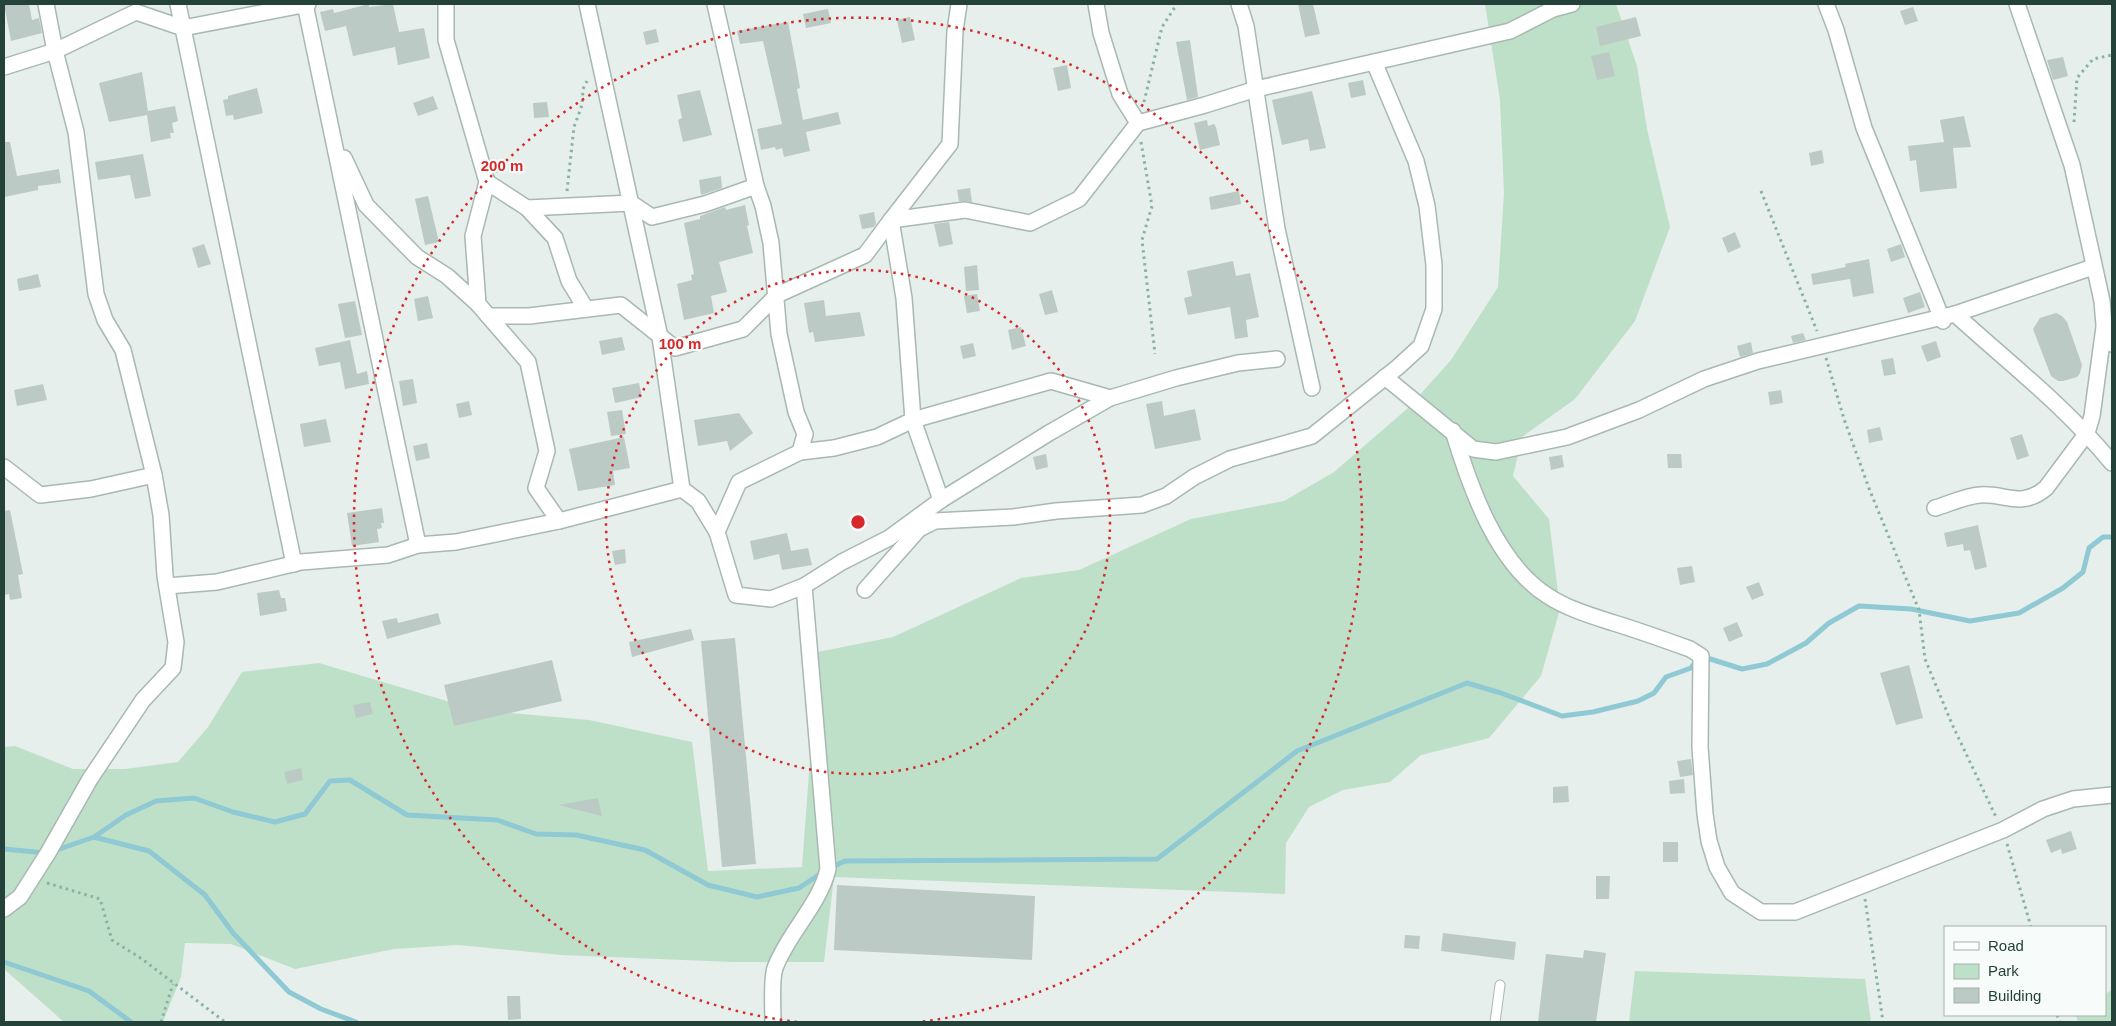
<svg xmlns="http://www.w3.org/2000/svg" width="2116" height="1026" font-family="Helvetica,sans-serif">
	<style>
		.green { fill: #bfe0c8 }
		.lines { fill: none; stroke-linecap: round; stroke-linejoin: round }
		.stream { stroke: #8ec9d4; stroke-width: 5 }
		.building { fill: #bbcac4 }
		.lane-casing { stroke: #a8b8b2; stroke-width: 11 }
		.street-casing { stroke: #a8b8b2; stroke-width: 18 }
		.path { stroke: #86b3a5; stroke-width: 3; stroke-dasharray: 2.5 4; stroke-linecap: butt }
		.lane { stroke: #fff; stroke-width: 9 }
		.street { stroke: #fff; stroke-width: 15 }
		.ring { fill: none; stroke: #d62828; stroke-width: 2.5; stroke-dasharray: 2.5 5 }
		.centre { fill: #d62828; stroke: #f7fbf9; stroke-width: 2.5 }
		.ring-label { font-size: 15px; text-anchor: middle; font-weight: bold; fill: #d62828; stroke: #f7fbf9; stroke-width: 4.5; stroke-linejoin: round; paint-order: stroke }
	</style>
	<rect width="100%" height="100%" fill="#e6efeb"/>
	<g class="green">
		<path d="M 1485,4 L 1616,4 L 1637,66 L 1647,129 L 1670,227 L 1635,321 L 1575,399 L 1522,437 L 1513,476 L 1549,519 L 1560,609 L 1541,676 L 1489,738 L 1421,755 L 1390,782 L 1343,790 L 1309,807 L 1286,843 L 1285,894 L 834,877 L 824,962 L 732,962 L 561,955 L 458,945 L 394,949 L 295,969 L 231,944 L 185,943 L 181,977 L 163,1022 L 64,1022 L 4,969 L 4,747 L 15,746 L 73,769 L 125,769 L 178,762 L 208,727 L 242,672 L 319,663 L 477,710 L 589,720 L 692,742 L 708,871 L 802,867 L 818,652 L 893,637 L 1021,578 L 1079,570 L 1191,519 L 1284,501 L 1334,472 L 1408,408 L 1451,360 L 1498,287 L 1504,193 L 1500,100 Z"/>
		<path d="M 1635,971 L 1865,979 L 1871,1022 L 1629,1022 Z"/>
		<path d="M 2112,990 L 2112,1022 L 2078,1022 L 2076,1015 L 2105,1015 L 2105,994 Z"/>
	</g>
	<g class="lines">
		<g class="stream">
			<path d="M 1704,657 L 1742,669 L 1767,664 L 1806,643 L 1829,623 L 1859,606 L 1911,609 L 1970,621 L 2019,613 L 2063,588 L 2083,572 L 2089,548 L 2103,537 L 2112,537"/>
			<path d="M 94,837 L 149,851 L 205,895 L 233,933 L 289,992 L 321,1009 L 356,1022"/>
			<path d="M 4,849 L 46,853"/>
			<path d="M 54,851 L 94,837 L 126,815 L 156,801 L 194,798 L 233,812 L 275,822 L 305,814 L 330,781 L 350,780 L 407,815 L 497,820 L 536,834 L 576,835 L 645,850 L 708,885 L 757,897 L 799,888 L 823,872"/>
			<path d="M 830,868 L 845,861 L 1157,859 L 1297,751 L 1467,683 L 1501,693 L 1562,716 L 1593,712 L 1638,701 L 1654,693 L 1666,677 L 1691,668 L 1697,660"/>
			<path d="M 4,962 L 89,991 L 131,1022"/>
		</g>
	</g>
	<g class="building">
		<path d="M 4,4 L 29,4 L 32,20 L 39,18 L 42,33 L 11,41 Z"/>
		<path d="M 369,4 L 369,7 L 393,4 L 399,32 L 424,28 L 430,58 L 398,65 L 395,47 L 353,56 L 346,26 L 325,31 L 320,12 L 333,9 L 334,13 Z"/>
		<path d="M 1298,4 L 1313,4 L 1320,34 L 1305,37 Z"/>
		<path d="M 1913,7 L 1918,21 L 1905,25 L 1900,11 Z"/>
		<path d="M 828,9 L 831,23 L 806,28 L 803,14 Z"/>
		<path d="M 910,17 L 915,40 L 902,43 L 897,20 Z"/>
		<path d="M 1636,17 L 1641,36 L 1600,46 L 1596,27 Z"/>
		<path d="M 788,22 L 797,70 L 800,88 L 797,89 L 803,120 L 838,112 L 841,124 L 806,132 L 810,151 L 784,157 L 782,148 L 776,150 L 775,147 L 761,150 L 757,129 L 782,124 L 763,41 L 740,44 L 737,31 Z"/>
		<path d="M 656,29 L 659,42 L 646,45 L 643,32 Z"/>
		<path d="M 1190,40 L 1198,97 L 1187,100 L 1176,42 Z"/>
		<path d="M 1609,52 L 1615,76 L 1597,80 L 1591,56 Z"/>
		<path d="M 2063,57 L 2068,76 L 2053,80 L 2047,60 Z"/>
		<path d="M 1067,65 L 1071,88 L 1058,91 L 1053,68 Z"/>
		<path d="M 142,72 L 148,111 L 175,106 L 178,121 L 172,123 L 174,133 L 170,133 L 171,138 L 151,142 L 147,115 L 109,122 L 99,83 Z"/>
		<path d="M 1363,80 L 1366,95 L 1351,98 L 1348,83 Z"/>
		<path d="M 257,88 L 263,113 L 234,120 L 233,115 L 226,116 L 223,100 L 228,99 L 228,96 Z"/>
		<path d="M 700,90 L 712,135 L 683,142 L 678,120 L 682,118 L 677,95 Z"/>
		<path d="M 1312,91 L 1326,148 L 1310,151 L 1308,139 L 1282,145 L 1272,100 Z"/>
		<path d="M 433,96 L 438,109 L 418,116 L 413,103 Z"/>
		<path d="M 547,102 L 549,117 L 534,118 L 533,103 Z"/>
		<path d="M 1964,116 L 1971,147 L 1953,148 L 1957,188 L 1920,192 L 1916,160 L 1910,161 L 1908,146 L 1944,142 L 1940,120 Z"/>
		<path d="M 1207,120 L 1208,126 L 1214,124 L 1216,127 L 1220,145 L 1200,150 L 1194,123 Z"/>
		<path d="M 4,142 L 10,142 L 17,176 L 59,169 L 61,183 L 38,186 L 38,190 L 4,197 Z"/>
		<path d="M 1822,150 L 1824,163 L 1811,166 L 1809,153 Z"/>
		<path d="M 143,154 L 151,196 L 135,199 L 130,175 L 98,180 L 95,162 Z"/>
		<path d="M 721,176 L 722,188 L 701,195 L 699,180 Z"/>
		<path d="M 970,188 L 972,202 L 959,201 L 957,190 Z"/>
		<path d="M 1239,191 L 1241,204 L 1211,210 L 1209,197 Z"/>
		<path d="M 428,196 L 439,242 L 425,245 L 415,199 Z"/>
		<path d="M 745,205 L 749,225 L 747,226 L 753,253 L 719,262 L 727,292 L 711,296 L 714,313 L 684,320 L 677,284 L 692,280 L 691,275 L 694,274 L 684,223 L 700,219 L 700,216 L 725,207 L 726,210 Z"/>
		<path d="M 874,212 L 876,224 L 874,227 L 862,229 L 859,215 Z"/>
		<path d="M 949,222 L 953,244 L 939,247 L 934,224 Z"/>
		<path d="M 1735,232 L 1741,247 L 1728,253 L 1722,238 Z"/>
		<path d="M 204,244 L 211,264 L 198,268 L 192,248 Z"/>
		<path d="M 1901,244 L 1905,257 L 1891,262 L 1887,249 Z"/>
		<path d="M 1869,259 L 1874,293 L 1853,297 L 1850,279 L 1813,285 L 1811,274 L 1846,267 L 1845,264 Z"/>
		<path d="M 1233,261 L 1236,276 L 1250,273 L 1259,317 L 1246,320 L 1248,337 L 1235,339 L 1230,307 L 1188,315 L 1184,298 L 1192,296 L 1187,271 Z"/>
		<path d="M 977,265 L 979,290 L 966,291 L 964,267 Z"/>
		<path d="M 38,274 L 41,287 L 19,291 L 17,279 Z"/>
		<path d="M 1052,290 L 1058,312 L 1045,315 L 1039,294 Z"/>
		<path d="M 1920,292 L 1925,307 L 1908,313 L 1903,298 Z"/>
		<path d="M 977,294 L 980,311 L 967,313 L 964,296 Z"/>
		<path d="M 428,296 L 433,318 L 418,321 L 414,299 Z"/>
		<path d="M 824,300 L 826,316 L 860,312 L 865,336 L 815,342 L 813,332 L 809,333 L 804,303 Z"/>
		<path d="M 355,301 L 362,335 L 345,338 L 338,304 Z"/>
		<path d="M 2056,313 L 2062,316 L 2067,322 L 2082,365 L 2080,373 L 2077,377 L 2063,381 L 2058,381 L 2051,376 L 2033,329 L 2040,318 Z"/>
		<path d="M 1021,327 L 1026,346 L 1012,350 L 1008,330 Z"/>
		<path d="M 1803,333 L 1806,340 L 1793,343 L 1791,336 Z"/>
		<path d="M 622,337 L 625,350 L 602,355 L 599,341 Z"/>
		<path d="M 350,340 L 357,374 L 367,371 L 369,384 L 345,389 L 340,362 L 319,366 L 315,348 Z"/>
		<path d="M 1936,341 L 1941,357 L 1927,362 L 1921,346 Z"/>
		<path d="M 1751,342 L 1753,353 L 1740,357 L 1737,346 Z"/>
		<path d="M 973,343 L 976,356 L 963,359 L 960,346 Z"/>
		<path d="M 1893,358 L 1896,374 L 1884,376 L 1881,360 Z"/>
		<path d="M 413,379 L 417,403 L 403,406 L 399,381 Z"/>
		<path d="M 639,383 L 642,397 L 615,403 L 612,388 Z"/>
		<path d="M 43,384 L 47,400 L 17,406 L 14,390 Z"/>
		<path d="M 1781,390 L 1783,403 L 1770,405 L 1768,392 Z"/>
		<path d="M 469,401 L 472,415 L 459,418 L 456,404 Z"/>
		<path d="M 1162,401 L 1164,416 L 1195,409 L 1201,440 L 1155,449 L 1146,404 Z"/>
		<path d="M 622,410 L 626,434 L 611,436 L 607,412 Z"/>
		<path d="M 739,413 L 753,433 L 730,451 L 727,441 L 698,446 L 694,420 Z"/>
		<path d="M 326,419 L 331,442 L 304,447 L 300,424 Z"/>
		<path d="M 1880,427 L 1883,440 L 1869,443 L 1867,430 Z"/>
		<path d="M 2022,434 L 2029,456 L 2017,460 L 2010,438 Z"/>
		<path d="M 624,437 L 630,468 L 613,471 L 615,485 L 578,491 L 569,449 Z"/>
		<path d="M 427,443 L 430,458 L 416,461 L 413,446 Z"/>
		<path d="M 1046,454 L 1048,467 L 1036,470 L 1033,457 Z"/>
		<path d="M 1667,454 L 1681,454 L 1682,468 L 1668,468 Z"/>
		<path d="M 1562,455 L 1564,467 L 1551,470 L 1549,457 Z"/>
		<path d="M 382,508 L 384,523 L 381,523 L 382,528 L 377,529 L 379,542 L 352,546 L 347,513 Z"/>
		<path d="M 10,510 L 23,574 L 18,575 L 22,598 L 10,600 L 9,594 L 4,595 L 4,511 Z"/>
		<path d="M 1978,525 L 1987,567 L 1975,570 L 1970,550 L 1964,551 L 1963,544 L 1947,547 L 1944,533 Z"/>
		<path d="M 787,533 L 791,551 L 808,548 L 812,565 L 782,570 L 779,554 L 754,560 L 750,541 Z"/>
		<path d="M 625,549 L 626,563 L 615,565 L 612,551 Z"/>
		<path d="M 1692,566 L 1695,582 L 1680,585 L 1677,568 Z"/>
		<path d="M 1759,582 L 1764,595 L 1752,600 L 1746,587 Z"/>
		<path d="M 279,590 L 281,598 L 285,598 L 287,611 L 260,616 L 257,593 Z"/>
		<path d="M 438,613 L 441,624 L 387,639 L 382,621 L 397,618 L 398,623 Z"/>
		<path d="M 1737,622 L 1743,636 L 1729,642 L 1723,628 Z"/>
		<path d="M 691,629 L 694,640 L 632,657 L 629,642 Z"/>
		<path d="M 735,638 L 756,864 L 722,867 L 701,641 Z"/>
		<path d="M 552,660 L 562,701 L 454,726 L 444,685 Z"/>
		<path d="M 1909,665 L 1923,718 L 1896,725 L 1880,673 Z"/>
		<path d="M 370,702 L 373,714 L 356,718 L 353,705 Z"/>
		<path d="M 1691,759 L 1693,775 L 1680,777 L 1677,761 Z"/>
		<path d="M 301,768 L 303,780 L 287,784 L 284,772 Z"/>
		<path d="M 1684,779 L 1685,793 L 1670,794 L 1669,781 Z"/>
		<path d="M 1568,786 L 1569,802 L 1553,803 L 1553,787 Z"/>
		<path d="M 598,798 L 602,816 L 558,805 Z"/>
		<path d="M 2071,831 L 2077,849 L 2062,854 L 2061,849 L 2051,853 L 2046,840 Z"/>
		<rect x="1663" y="842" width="15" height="20"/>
		<path d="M 1596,876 L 1610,876 L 1609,899 L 1596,899 Z"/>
		<path d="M 837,885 L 1035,896 L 1032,960 L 834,950 Z"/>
		<path d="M 1443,933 L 1516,942 L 1514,960 L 1441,951 Z"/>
		<path d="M 1405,935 L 1420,936 L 1419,949 L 1404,948 Z"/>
		<path d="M 1584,950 L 1606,953 L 1596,1022 L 1538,1022 L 1546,954 L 1583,958 Z"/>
		<path d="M 507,996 L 520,996 L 521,1019 L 508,1020 Z"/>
	</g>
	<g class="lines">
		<g class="lane-casing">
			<path id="lane" d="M 1495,1022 L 1500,985"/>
		</g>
		<g class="street-casing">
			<g id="street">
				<path d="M 178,4 L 294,564"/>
				<path d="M 305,4 L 418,545"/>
				<path d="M 446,4 L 446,40 L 487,182 L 473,236 L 478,304 L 528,362 L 547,451 L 536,488 L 559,521 L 682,489 L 698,501 L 717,532 L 736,595 L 771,599 L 804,586 L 842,562 L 889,538 L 941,500 L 1049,433 L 1110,398 L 1176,378 L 1238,363 L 1277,359"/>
				<path d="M 587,4 L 660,337 L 682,489"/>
				<path d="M 715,4 L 756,186 L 763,206 L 771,243 L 779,334 L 796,412 L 805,434 L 800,452 L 739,482 L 717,532"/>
				<path d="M 1096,4 L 1101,33 L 1120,94 L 1138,123"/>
				<path d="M 1239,4 L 1246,26 L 1277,229 L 1312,388"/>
				<path d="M 1826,4 L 1836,30 L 1864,128 L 1943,321"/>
				<path d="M 2017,4 L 2072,165 L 2102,301 L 2104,325 L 2109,340 L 2112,344"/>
				<path d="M 4,67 L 55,51 L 136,12 L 183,28 L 308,4"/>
				<path d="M 344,158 L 366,205 L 417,257 L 447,276 L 478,304"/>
				<path d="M 487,182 L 527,208 L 555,238 L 569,281 L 586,309"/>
				<path d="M 527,208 L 631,203 L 652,217 L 705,204 L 756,186"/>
				<path d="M 1955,314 C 2009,363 2066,407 2112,463"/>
				<path d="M 488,316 L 529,316 L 621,305 L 675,348 L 743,329 L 777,295 L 865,255 L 891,220 L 965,210 L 1030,223 L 1079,199 L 1138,123 L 1205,105 L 1256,89 L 1510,31 L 1553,9 L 1572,4"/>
				<path d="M 1385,377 L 1473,449 L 1496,452 L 1567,437 L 1639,410 L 1704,379 L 1758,361 L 1955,314 L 2093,267"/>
				<path d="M 1453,431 C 1470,487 1496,563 1548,596 C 1568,609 1592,616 1614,623 C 1640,631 1665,640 1690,649 L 1701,656 L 1700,747 L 1705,814 L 1709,841 L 1717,867 L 1732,893 L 1761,912 L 1795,912 L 2003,830 L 2043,809 L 2073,799 L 2112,795"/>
				<path d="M 800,452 L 834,448 L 877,437 L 913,420 L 1051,381 L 1110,398"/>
				<path d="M 4,467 L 40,495 L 91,489 L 154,475"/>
				<path d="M 941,500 L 913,420 L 904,298 L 891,220 L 950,144 L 955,31 L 959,4"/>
				<path d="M 1935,508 C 1949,504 1965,496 1980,495 C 2006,493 2021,509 2046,488 L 2087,433 L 2092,416 L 2104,327"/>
				<path d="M 167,586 L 217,582 L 301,562 L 388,555 L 418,545 L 456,542 L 559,521"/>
				<path d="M 865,590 L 919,529 L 935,521 L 1013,517 L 1056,511 L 1142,505 L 1166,496 L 1194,477 L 1230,459 L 1312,436 L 1398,367 L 1421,346 L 1434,309 L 1434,265 L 1427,206 L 1416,161 L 1374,62"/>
				<path d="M 4,909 L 20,897 L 48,853 L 90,779 L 143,700 L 173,668 L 176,642 L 165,576 L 161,515 L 154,475 L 123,350 L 105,320 L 96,294 L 76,132 L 55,51 L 46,4"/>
				<path d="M 773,1022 C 773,1009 771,979 775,968 C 788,933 819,906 828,869 L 804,586"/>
			</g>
		</g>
		<g class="path">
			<path d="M 1144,102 L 1162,27 L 1177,4"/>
			<path d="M 2074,122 L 2077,78 L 2093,59 L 2112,55"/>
			<path d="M 1141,142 L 1152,206 L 1142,240 L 1155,354"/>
			<path d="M 567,191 L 574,127 L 582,105 L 583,89 L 587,81"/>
			<path d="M 1761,191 L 1817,331"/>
			<path d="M 1826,358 L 1844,419 L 1870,491 L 1919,610 L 1925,659 L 1952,724 L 1996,817"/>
			<path d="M 2007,844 L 2031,927"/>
			<path d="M 47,883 L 100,899 L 112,940 L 142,959 L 225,1022"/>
			<path d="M 1865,899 L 1883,1022"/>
			<path d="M 2057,1015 L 2060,1022"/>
			<path d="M 161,1022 L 173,984"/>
		</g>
		<use href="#lane" class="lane"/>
		<use href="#street" class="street"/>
	</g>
	<g class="ring">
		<circle cx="858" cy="522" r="252"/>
		<path d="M797 1022A504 504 0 1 1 919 1022"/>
	</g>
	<circle cx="858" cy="522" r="8" class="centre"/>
	<g class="ring-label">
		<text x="502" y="171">200 m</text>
		<text x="680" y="349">100 m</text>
	</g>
	<rect width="2116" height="1026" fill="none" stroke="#24423a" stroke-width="10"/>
	<rect x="1944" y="926" width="162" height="90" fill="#f7fbf9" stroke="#a3b1ad"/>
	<rect x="1954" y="942" width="25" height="8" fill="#ffffff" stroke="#a3b1ad"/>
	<text x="1988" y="951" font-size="15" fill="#24423a">Road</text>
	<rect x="1954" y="964" width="25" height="15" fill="#bfe0c8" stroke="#a3b1ad"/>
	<text x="1988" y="976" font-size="15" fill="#24423a">Park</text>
	<rect x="1954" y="988" width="25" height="15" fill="#bbcac4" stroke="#a3b1ad"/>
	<text x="1988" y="1001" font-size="15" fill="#24423a">Building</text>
</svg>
